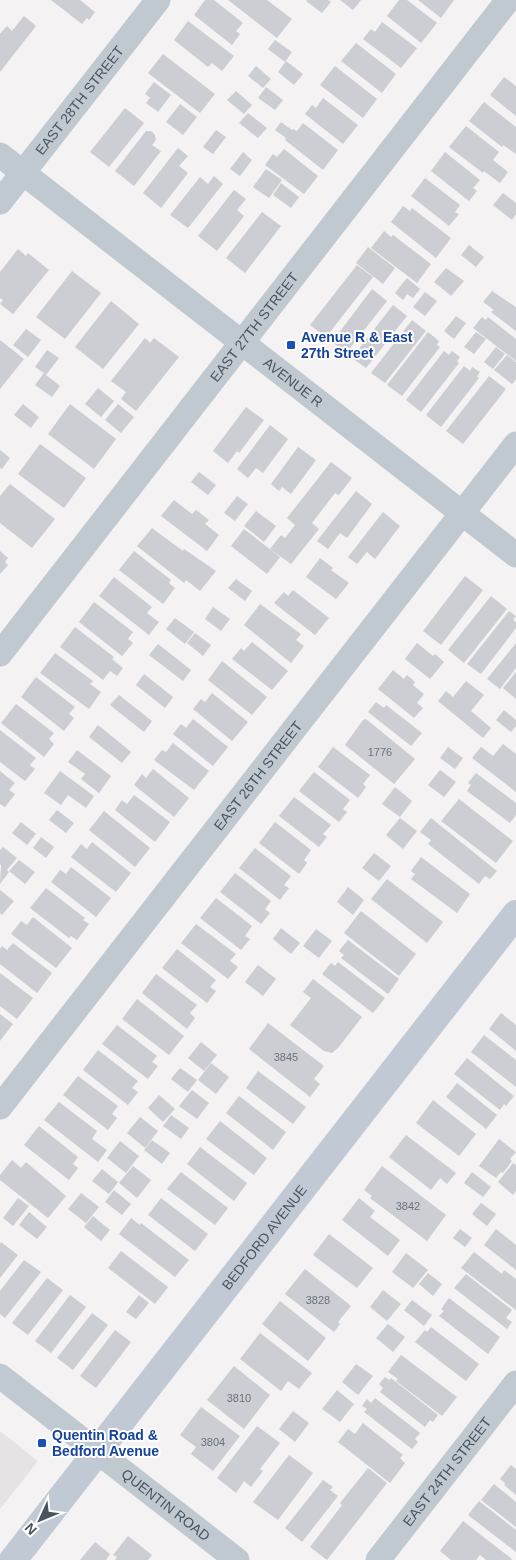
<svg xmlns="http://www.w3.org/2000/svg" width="516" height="1560" font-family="Helvetica,sans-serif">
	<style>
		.education { fill: #e5e3e4 }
		.building { fill: #ccced4 }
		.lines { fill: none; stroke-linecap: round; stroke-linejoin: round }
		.street { stroke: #c0c8d0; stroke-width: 25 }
		.secondary { stroke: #c0c9d4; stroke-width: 28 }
		.transit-dot { fill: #1a4fb4; stroke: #fff; stroke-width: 2 }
		.labels { text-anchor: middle; stroke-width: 4; stroke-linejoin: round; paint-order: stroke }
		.number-label { font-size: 11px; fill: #6a727c }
		.street-label { font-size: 14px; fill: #4a545f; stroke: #fff }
		.transit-label { font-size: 14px; font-weight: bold; fill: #164399; stroke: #fff; text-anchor: start }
	</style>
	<rect width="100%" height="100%" fill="#f4f2f2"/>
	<path class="education" d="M 0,1431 L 38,1461 L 0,1509 Z"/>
	<g class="building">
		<path d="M 51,0 L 80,0 L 95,12 L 89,20 L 87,18 L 82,24 Z"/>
		<path d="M 205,0 L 214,0 L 243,23 L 236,31 L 240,34 L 232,45 L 194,15 Z"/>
		<path d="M 228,0 L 267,0 L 292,19 L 277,38 Z"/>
		<path d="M 307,0 L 328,0 L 331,2 L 322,13 L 306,1 Z"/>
		<path d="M 340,0 L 361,0 L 353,10 Z"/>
		<path d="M 399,0 L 407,0 L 437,23 L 421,43 L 387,16 Z"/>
		<path d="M 418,0 L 454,0 L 441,18 Z"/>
		<path d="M 24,16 L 36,26 L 0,72 L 0,34 L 7,26 L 12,31 Z"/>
		<path d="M 188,21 L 234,56 L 222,71 L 212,63 L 208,67 L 174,40 Z"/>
		<path d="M 382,22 L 417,48 L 401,68 L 363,39 L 371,29 L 375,32 Z"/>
		<path d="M 275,40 L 292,52 L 285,62 L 268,49 Z"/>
		<path d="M 356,43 L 396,74 L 382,93 L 341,61 Z"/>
		<path d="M 163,54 L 215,94 L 200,113 L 148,73 Z"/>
		<path d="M 286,61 L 303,74 L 294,85 L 278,72 Z"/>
		<path d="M 256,66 L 271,79 L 263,88 L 248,76 Z"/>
		<path d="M 335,66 L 377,99 L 363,118 L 320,85 Z"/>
		<path d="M 504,77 L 516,86 L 516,116 L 490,95 Z"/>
		<path d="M 154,82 L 171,95 L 158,112 L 146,103 L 150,98 L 145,94 Z"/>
		<path d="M 266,87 L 283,100 L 275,110 L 258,98 Z"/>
		<path d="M 236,91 L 252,105 L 244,114 L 227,100 Z"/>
		<path d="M 323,98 L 358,125 L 343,144 L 305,114 L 312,105 L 316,108 Z"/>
		<path d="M 484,102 L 516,127 L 516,154 L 503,145 L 502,147 L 469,121 Z"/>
		<path d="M 180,104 L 197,117 L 183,135 L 166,122 Z"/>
		<path d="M 125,108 L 144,123 L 109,167 L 90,152 Z"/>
		<path d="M 248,113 L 267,128 L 258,138 L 239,123 Z"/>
		<path d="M 281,122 L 292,130 L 293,129 L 297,131 L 303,123 L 338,150 L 323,170 L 285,140 L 286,138 L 275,130 Z"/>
		<path d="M 466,126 L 499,152 L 493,160 L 508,172 L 500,183 L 484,171 L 483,173 L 449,147 Z"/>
		<path d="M 216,130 L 226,137 L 213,154 L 203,147 Z"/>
		<path d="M 146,131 L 151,131 L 155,135 L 156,140 L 152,145 L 161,151 L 134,186 L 115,171 Z"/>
		<path d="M 178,148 L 188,156 L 179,166 L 188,173 L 161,208 L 143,193 Z"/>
		<path d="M 284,149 L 318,176 L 304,194 L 265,165 L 273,154 L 277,157 Z"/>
		<path d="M 243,152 L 252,160 L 240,176 L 230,169 Z"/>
		<path d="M 445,152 L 480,180 L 473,188 L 477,191 L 469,201 L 431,171 Z"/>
		<path d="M 266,169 L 282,180 L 269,198 L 253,187 Z"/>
		<path d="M 214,176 L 223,184 L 188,228 L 170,215 L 200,177 L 208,184 Z"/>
		<path d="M 425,178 L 460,205 L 455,212 L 459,214 L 449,226 L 411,196 Z"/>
		<path d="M 281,183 L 299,197 L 291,208 L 273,195 Z"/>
		<path d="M 234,190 L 246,199 L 237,210 L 244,216 L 217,251 L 198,236 Z"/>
		<path d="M 503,193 L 516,203 L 516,214 L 512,220 L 493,205 Z"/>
		<path d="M 403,206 L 410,211 L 412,208 L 451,238 L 436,258 L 391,222 Z"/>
		<path d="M 262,212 L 281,226 L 245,273 L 226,258 Z"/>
		<path d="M 384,231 L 391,237 L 393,235 L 431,264 L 417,283 L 371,248 Z"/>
		<path d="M 469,245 L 484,257 L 476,267 L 461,255 Z"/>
		<path d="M 368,247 L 395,268 L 383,284 L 356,263 Z"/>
		<path d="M 18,249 L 26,256 L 28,253 L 49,270 L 13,314 L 0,304 L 3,300 L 0,298 L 0,272 Z"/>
		<path d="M 357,265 L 373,277 L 326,337 L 310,325 Z"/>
		<path d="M 446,268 L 464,281 L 451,296 L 434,282 Z"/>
		<path d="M 72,271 L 101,293 L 65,339 L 36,317 Z"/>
		<path d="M 407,278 L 420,289 L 413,298 L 407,294 L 403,300 L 395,293 Z"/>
		<path d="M 372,289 L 387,301 L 346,353 L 332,342 Z"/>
		<path d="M 492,291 L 516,307 L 516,331 L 491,312 L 494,310 L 483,302 Z"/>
		<path d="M 425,292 L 437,301 L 425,316 L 413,307 Z"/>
		<path d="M 111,301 L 139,324 L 103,369 L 75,347 Z"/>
		<path d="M 393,305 L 407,316 L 366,368 L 352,358 Z"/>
		<path d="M 456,316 L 466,323 L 454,339 L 444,331 Z"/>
		<path d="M 482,317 L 486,320 L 488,317 L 516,339 L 516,361 L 473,328 Z"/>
		<path d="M 412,320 L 426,331 L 385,383 L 371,373 Z"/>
		<path d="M 26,329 L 41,340 L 28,357 L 13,345 Z"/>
		<path d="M 428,332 L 439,341 L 437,345 L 440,347 L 402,396 L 387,385 Z"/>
		<path d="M 476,332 L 486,339 L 474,354 L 464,347 Z"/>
		<path d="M 145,338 L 150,343 L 154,338 L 179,357 L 136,411 L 121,399 L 126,392 L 111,381 Z"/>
		<path d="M 0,340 L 24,359 L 0,389 Z"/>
		<path d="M 496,347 L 505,354 L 493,369 L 484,362 Z"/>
		<path d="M 47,350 L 59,358 L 46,375 L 60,386 L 52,397 L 35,385 L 44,373 L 35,367 Z"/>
		<path d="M 444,351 L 449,355 L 452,351 L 460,357 L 457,361 L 459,363 L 421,412 L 406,400 Z"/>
		<path d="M 507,355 L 516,362 L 516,379 L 512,384 L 494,370 Z"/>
		<path d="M 464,366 L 470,371 L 472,367 L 480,372 L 477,376 L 479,378 L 441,427 L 426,415 Z"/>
		<path d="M 489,376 L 506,389 L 463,444 L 446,431 Z"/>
		<path d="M 98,388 L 114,401 L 101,417 L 85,404 Z"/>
		<path d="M 23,404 L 39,417 L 31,428 L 14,415 Z"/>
		<path d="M 70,404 L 116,439 L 94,469 L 48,434 Z"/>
		<path d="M 118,404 L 134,417 L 121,433 L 105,420 Z"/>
		<path d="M 246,407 L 264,420 L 239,453 L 237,451 L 228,463 L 213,451 Z"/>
		<path d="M 270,425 L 288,439 L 263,473 L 256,468 L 248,478 L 237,469 Z"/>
		<path d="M 40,444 L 86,478 L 64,508 L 18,474 Z"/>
		<path d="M 298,447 L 316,460 L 291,494 L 282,487 L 279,491 L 271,484 Z"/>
		<path d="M 0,450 L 10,458 L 2,469 L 0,468 Z"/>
		<path d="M 331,462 L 352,478 L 339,495 L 335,493 L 312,523 L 319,529 L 291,564 L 270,549 L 281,535 L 285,538 L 295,525 L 287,518 Z"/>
		<path d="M 199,472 L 216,485 L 208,495 L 191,482 Z"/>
		<path d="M 10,484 L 55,519 L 32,548 L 0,523 L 0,496 Z"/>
		<path d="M 356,491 L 372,504 L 347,538 L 340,533 L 328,549 L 317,541 Z"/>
		<path d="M 237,496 L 248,504 L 235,521 L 224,513 Z"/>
		<path d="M 174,500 L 192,514 L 196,510 L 209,520 L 205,524 L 219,535 L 207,551 L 161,516 Z"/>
		<path d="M 256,511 L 276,526 L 264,542 L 244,526 Z"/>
		<path d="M 383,512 L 400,526 L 375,559 L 367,552 L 357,564 L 348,557 Z"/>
		<path d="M 152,528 L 183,551 L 184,549 L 216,571 L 200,591 L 186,580 L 184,583 L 137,546 Z"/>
		<path d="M 244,529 L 280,557 L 267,574 L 231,546 Z"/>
		<path d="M 0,551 L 8,558 L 5,562 L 8,565 L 0,574 Z"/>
		<path d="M 134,551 L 171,580 L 169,583 L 175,588 L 163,604 L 119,570 Z"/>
		<path d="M 320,558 L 333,568 L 331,570 L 349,583 L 336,599 L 306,577 Z"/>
		<path d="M 465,576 L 483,590 L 441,645 L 423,631 Z"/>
		<path d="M 114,577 L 152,607 L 147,613 L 159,622 L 149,635 L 99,596 Z"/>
		<path d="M 236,579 L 252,591 L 245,601 L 228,588 Z"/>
		<path d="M 293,590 L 329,618 L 315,635 L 274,603 L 284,592 L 288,596 Z"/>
		<path d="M 491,596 L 507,609 L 464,663 L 448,650 Z"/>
		<path d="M 94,602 L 133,632 L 128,639 L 133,643 L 122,656 L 79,622 Z"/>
		<path d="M 260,604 L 301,634 L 296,640 L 304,646 L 291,663 L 244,625 Z"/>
		<path d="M 213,607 L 230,619 L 221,631 L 205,619 Z"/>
		<path d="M 509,611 L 516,616 L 513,620 L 516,622 L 516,628 L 481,674 L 467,664 Z"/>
		<path d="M 175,618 L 194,632 L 185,644 L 166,629 Z"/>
		<path d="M 75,627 L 114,657 L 112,659 L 123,668 L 117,676 L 110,671 L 103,680 L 60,647 Z"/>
		<path d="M 195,633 L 211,645 L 203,656 L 187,643 Z"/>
		<path d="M 252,642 L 288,671 L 272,690 L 232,659 L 241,648 L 244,651 Z"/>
		<path d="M 417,643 L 433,656 L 435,654 L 444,662 L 430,679 L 405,659 Z"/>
		<path d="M 516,643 L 516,668 L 500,689 L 487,679 Z"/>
		<path d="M 158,644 L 191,670 L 183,681 L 149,655 Z"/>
		<path d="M 55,653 L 93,681 L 90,684 L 101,692 L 89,709 L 40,673 Z"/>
		<path d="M 222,661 L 267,697 L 252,715 L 208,680 Z"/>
		<path d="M 393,670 L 404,679 L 407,675 L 415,682 L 413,685 L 424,694 L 417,703 L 423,708 L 414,718 L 378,689 Z"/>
		<path d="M 516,672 L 516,699 L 503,688 Z"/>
		<path d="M 144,674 L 173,697 L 165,708 L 136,685 Z"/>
		<path d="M 36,677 L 75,707 L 69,714 L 74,718 L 64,731 L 21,697 Z"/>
		<path d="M 466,681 L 484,695 L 471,711 L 491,728 L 483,738 L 438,701 L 446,691 L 453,697 Z"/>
		<path d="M 212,693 L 248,722 L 232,741 L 193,709 L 201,699 L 205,702 Z"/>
		<path d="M 119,695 L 152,721 L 144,732 L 110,705 Z"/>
		<path d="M 376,702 L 384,708 L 386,705 L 422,733 L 411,746 L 368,712 Z"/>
		<path d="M 16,704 L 54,733 L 49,739 L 54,744 L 44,757 L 1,723 Z"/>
		<path d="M 504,710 L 516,720 L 516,726 L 511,732 L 496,720 Z"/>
		<path d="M 193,719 L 228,747 L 213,766 L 173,734 L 181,724 L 186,728 Z"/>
		<path d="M 366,719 L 415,759 L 394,784 L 345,745 L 363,720 Z"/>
		<path d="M 98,725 L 131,752 L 122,763 L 89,737 Z"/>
		<path d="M 0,730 L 36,758 L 30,765 L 35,769 L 25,781 L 0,762 Z"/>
		<path d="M 173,743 L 209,771 L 194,790 L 154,760 L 162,750 L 166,752 Z"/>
		<path d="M 503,744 L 516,754 L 516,792 L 472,758 L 481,747 L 493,756 Z"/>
		<path d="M 333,747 L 370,775 L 363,784 L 366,787 L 358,798 L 318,767 Z"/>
		<path d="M 448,747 L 463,758 L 455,769 L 440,758 Z"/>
		<path d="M 77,750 L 111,776 L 99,793 L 81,779 L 85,774 L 68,762 Z"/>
		<path d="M 153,769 L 189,798 L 174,817 L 134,785 L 142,774 L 146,778 Z"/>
		<path d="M 440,770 L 456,782 L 444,797 L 428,785 Z"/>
		<path d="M 0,771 L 15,783 L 9,790 L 15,794 L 5,807 L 0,804 Z"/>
		<path d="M 60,771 L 94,796 L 86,808 L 68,795 L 61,805 L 44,793 Z"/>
		<path d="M 314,772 L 350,800 L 343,809 L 347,812 L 339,822 L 299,791 Z"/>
		<path d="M 476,773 L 516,803 L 516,815 L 510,823 L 467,791 L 471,785 L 468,783 Z"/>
		<path d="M 395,787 L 412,801 L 400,817 L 382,804 Z"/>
		<path d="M 134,795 L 170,822 L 155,842 L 115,810 L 122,800 L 127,804 Z"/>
		<path d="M 294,797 L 331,825 L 323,834 L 327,837 L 319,847 L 279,816 Z"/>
		<path d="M 459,799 L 513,841 L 496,863 L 441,821 Z"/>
		<path d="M 57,810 L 74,823 L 66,833 L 49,820 Z"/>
		<path d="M 104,811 L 150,848 L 135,867 L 89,830 Z"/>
		<path d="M 400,818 L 417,831 L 403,849 L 386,835 Z"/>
		<path d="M 431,818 L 497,871 L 490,879 L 485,876 L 479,884 L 428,844 L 431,840 L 420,832 Z"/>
		<path d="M 21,822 L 36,834 L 27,845 L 12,833 Z"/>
		<path d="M 275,822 L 311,850 L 304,860 L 307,863 L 299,874 L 259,843 Z"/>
		<path d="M 41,837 L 54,847 L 46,858 L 33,848 Z"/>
		<path d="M 92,842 L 131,873 L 116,892 L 71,857 L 81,844 L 87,849 Z"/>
		<path d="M 3,847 L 17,858 L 7,870 L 9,872 L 0,884 L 1,865 L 0,864 L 0,850 Z"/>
		<path d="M 255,848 L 291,876 L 284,885 L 289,888 L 280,900 L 239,868 Z"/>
		<path d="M 374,853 L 391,866 L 379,881 L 362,868 Z"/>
		<path d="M 421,857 L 470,894 L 457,913 L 411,879 L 415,874 L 411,871 Z"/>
		<path d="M 19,860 L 35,872 L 25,884 L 9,871 Z"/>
		<path d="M 71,867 L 111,898 L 96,917 L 51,882 L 60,870 L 66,874 Z"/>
		<path d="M 235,873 L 271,901 L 265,909 L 270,913 L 261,924 L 220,892 Z"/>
		<path d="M 387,879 L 443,922 L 427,943 L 371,899 Z"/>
		<path d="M 348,887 L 364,900 L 353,915 L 337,902 Z"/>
		<path d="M 46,888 L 85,918 L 83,920 L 89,924 L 77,940 L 71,936 L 69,938 L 30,908 Z"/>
		<path d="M 0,890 L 14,901 L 2,915 L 0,913 Z"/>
		<path d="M 216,898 L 252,926 L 245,936 L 250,939 L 241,950 L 200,918 Z"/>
		<path d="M 361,911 L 416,954 L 399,976 L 344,933 Z"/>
		<path d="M 33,917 L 72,948 L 56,968 L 11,934 L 21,921 L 27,925 Z"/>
		<path d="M 196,924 L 236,954 L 230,961 L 238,967 L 228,979 L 181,943 Z"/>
		<path d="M 281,928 L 300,943 L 291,954 L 273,939 Z"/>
		<path d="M 316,929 L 332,941 L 319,958 L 303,946 Z"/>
		<path d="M 348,940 L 399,979 L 388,994 L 341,958 L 344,955 L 339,951 Z"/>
		<path d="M 13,943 L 52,973 L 37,993 L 0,964 L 0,949 L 2,946 L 7,950 Z"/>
		<path d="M 177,949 L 216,980 L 210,987 L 216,991 L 207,1003 L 162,968 Z"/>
		<path d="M 338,962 L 385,998 L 373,1013 L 322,974 L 331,963 L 335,966 Z"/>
		<path d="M 258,965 L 276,979 L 263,996 L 245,982 Z"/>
		<path d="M 0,973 L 33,998 L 17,1019 L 0,1006 Z"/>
		<path d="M 156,974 L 197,1005 L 190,1013 L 195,1018 L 187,1029 L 142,993 Z"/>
		<path d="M 313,979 L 362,1017 L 338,1048 L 332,1053 L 324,1051 L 290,1025 L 311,998 L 303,992 Z"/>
		<path d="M 137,999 L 184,1036 L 169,1055 L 122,1019 Z"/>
		<path d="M 501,1013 L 516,1025 L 516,1051 L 489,1029 Z"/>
		<path d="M 0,1014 L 13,1024 L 0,1041 Z"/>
		<path d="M 268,1023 L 324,1066 L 314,1079 L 320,1084 L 310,1097 L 249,1049 Z"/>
		<path d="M 117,1025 L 157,1056 L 152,1062 L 158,1066 L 148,1079 L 102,1044 Z"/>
		<path d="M 484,1035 L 516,1060 L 516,1087 L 471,1052 Z"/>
		<path d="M 201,1042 L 217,1055 L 204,1071 L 188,1058 Z"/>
		<path d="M 98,1050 L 138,1081 L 132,1088 L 138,1092 L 128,1105 L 83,1070 Z"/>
		<path d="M 467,1058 L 514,1096 L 506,1106 L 504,1104 L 500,1110 L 454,1074 Z"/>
		<path d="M 211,1063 L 229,1077 L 216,1094 L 198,1080 Z"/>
		<path d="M 180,1068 L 197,1080 L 188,1092 L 171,1079 Z"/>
		<path d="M 258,1071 L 306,1107 L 293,1124 L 246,1088 Z"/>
		<path d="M 78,1076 L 118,1106 L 112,1114 L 117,1118 L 108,1130 L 63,1095 Z"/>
		<path d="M 457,1083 L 497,1115 L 486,1129 L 446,1097 Z"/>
		<path d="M 192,1090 L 209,1103 L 197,1119 L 179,1106 Z"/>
		<path d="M 159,1095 L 175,1109 L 163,1122 L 148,1108 Z"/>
		<path d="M 239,1096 L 286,1132 L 273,1150 L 226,1113 Z"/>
		<path d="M 433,1100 L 476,1134 L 459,1156 L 416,1123 Z"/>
		<path d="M 59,1102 L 97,1131 L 92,1139 L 107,1150 L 98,1162 L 44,1120 Z"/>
		<path d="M 171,1115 L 189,1128 L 181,1139 L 163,1126 Z"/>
		<path d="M 140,1117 L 158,1131 L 145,1148 L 127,1133 Z"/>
		<path d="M 220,1121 L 267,1158 L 254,1175 L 206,1139 Z"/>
		<path d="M 39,1126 L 78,1157 L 73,1164 L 78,1168 L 69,1180 L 24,1145 Z"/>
		<path d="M 406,1135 L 456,1173 L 447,1184 L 440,1178 L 431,1190 L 389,1157 Z"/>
		<path d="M 499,1139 L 516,1152 L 510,1159 L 512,1161 L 503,1173 L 501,1172 L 496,1178 L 479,1166 Z"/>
		<path d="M 152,1140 L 170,1153 L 162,1164 L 144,1150 Z"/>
		<path d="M 120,1141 L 139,1156 L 126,1173 L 107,1158 Z"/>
		<path d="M 200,1147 L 247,1183 L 234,1201 L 187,1164 Z"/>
		<path d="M 12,1160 L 21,1168 L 26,1162 L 66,1196 L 48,1218 L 0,1180 L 0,1175 Z"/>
		<path d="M 513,1163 L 516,1165 L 516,1191 L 513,1195 L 498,1182 Z"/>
		<path d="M 133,1166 L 151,1180 L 137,1198 L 119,1183 Z"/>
		<path d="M 382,1166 L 446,1215 L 427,1241 L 370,1198 L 372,1196 L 364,1190 Z"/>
		<path d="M 102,1169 L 118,1182 L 109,1194 L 92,1181 Z"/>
		<path d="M 181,1172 L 228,1208 L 215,1225 L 167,1189 Z"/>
		<path d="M 472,1172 L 491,1187 L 483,1197 L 464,1183 Z"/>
		<path d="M 114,1190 L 131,1204 L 122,1215 L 105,1202 Z"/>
		<path d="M 81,1193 L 99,1207 L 86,1223 L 68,1209 Z"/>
		<path d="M 18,1198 L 29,1206 L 13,1226 L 3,1218 Z"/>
		<path d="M 161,1198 L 208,1234 L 195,1251 L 148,1215 Z"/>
		<path d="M 359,1198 L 375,1211 L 370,1217 L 400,1240 L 388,1256 L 342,1220 Z"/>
		<path d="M 481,1203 L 496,1214 L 487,1226 L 472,1214 Z"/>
		<path d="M 29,1212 L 47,1227 L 37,1239 L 19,1225 Z"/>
		<path d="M 93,1216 L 110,1230 L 101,1241 L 84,1227 Z"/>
		<path d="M 131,1218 L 140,1225 L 141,1223 L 189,1260 L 175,1277 L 119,1234 Z"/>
		<path d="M 460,1229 L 472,1238 L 465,1247 L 453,1238 Z"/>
		<path d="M 496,1229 L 516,1245 L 516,1270 L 484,1245 Z"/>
		<path d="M 329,1234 L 373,1268 L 357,1288 L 313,1255 Z"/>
		<path d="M 1,1242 L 18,1255 L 0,1278 L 0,1244 Z"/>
		<path d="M 121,1251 L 168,1287 L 155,1304 L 108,1268 Z"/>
		<path d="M 474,1252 L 502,1274 L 504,1270 L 516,1279 L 516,1310 L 461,1268 Z"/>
		<path d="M 406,1253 L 428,1270 L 413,1288 L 392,1272 Z"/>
		<path d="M 24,1260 L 41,1272 L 5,1318 L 0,1314 L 0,1291 Z"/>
		<path d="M 305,1269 L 351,1306 L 338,1322 L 340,1324 L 334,1332 L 285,1294 Z"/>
		<path d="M 428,1273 L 442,1284 L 433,1296 L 419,1284 Z"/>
		<path d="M 466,1274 L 512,1310 L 506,1318 L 512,1322 L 507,1329 L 454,1288 Z"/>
		<path d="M 47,1278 L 63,1290 L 28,1335 L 12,1323 Z"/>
		<path d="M 383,1290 L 401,1304 L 387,1321 L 370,1307 Z"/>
		<path d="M 70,1295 L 86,1307 L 51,1353 L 35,1341 Z"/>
		<path d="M 139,1295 L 149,1303 L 136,1319 L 126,1312 Z"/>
		<path d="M 449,1298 L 500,1337 L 488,1354 L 439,1316 L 444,1311 L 441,1309 Z"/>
		<path d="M 412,1300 L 432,1315 L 424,1326 L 404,1310 Z"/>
		<path d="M 280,1301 L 326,1338 L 308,1361 L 262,1324 Z"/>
		<path d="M 92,1313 L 108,1325 L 73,1370 L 57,1358 Z"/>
		<path d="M 388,1324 L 405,1337 L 393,1352 L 376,1338 Z"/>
		<path d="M 431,1327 L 479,1364 L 466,1381 L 415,1342 L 425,1330 L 427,1332 Z"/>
		<path d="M 115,1330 L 131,1342 L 96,1388 L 80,1376 Z"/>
		<path d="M 260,1333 L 312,1373 L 299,1389 L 288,1381 L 281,1391 L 240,1359 Z"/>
		<path d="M 401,1355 L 457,1397 L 442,1416 L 396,1381 L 398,1379 L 388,1372 Z"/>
		<path d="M 356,1364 L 373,1376 L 358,1395 L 342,1382 Z"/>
		<path d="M 234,1366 L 270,1395 L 244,1429 L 207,1400 Z"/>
		<path d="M 385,1377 L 389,1380 L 391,1378 L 438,1415 L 433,1422 L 430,1420 L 425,1427 L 380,1392 L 383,1388 L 379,1384 Z"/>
		<path d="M 337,1390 L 354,1404 L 340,1422 L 322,1409 Z"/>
		<path d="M 375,1398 L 420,1433 L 415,1439 L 418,1442 L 412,1449 L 364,1412 L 367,1409 L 362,1406 L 367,1399 L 371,1403 Z"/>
		<path d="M 201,1407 L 240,1436 L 213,1471 L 191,1454 L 196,1447 L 180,1435 Z"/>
		<path d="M 293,1411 L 309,1423 L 295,1442 L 279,1429 Z"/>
		<path d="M 363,1423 L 403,1455 L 400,1458 L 405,1463 L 390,1483 L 338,1442 L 348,1429 L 355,1434 Z"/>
		<path d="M 257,1426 L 280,1443 L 260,1469 L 263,1471 L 251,1487 L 244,1481 L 236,1493 L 217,1478 Z"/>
		<path d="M 289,1455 L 313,1473 L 278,1520 L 253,1502 Z"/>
		<path d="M 511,1465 L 516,1469 L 516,1495 L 504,1485 L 505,1483 L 500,1479 Z"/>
		<path d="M 368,1468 L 387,1483 L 327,1560 L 310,1547 L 342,1505 L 340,1503 Z"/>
		<path d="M 323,1480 L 333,1487 L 330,1490 L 338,1496 L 302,1542 L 285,1528 Z"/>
		<path d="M 494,1484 L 516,1502 L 516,1527 L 481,1500 Z"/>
		<path d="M 479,1501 L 516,1530 L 516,1552 L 468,1515 Z"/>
		<path d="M 463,1521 L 512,1559 L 511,1560 L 486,1560 L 480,1555 L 476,1560 L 451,1560 L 440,1551 Z"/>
		<path d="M 128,1536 L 152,1555 L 148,1560 L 115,1560 L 117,1557 L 113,1555 Z"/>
		<path d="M 95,1542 L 110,1554 L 106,1560 L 80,1560 Z"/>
	</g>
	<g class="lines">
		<g class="street">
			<path id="s1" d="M 0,155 L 516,555"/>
			<path id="s2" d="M 0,202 L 158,0"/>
			<path id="s3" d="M 0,654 L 508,0"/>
			<path id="s4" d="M 0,1107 L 516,444"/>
			<path id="s5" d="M 0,1376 L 237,1560"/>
			<path id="s6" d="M 378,1560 L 516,1383"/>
		</g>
		<path class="secondary" id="s7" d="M 13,1560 L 516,914"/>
	</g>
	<g class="transit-dot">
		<rect x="286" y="340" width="10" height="10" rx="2.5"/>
		<rect x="37" y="1438" width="10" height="10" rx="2.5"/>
	</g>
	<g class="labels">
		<g class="number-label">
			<text x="380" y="756">1776</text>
			<text x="286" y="1061">3845</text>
			<text x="408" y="1210">3842</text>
			<text x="318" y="1304">3828</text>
			<text x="239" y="1402">3810</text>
			<text x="213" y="1446">3804</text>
		</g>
		<g class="street-label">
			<text dy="5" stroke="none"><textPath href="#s2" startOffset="129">EAST 28TH STREET</textPath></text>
			<text dy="5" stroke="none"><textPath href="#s3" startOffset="414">EAST 27TH STREET</textPath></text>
			<text dy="5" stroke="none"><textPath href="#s1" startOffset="371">AVENUE R</textPath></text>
			<text dy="5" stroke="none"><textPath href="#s4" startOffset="420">EAST 26TH STREET</textPath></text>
			<text dy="5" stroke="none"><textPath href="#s7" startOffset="409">BEDFORD AVENUE</textPath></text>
			<text dy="5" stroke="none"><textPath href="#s6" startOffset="112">EAST 24TH STREET</textPath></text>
			<text dy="5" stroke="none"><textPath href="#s5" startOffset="210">QUENTIN ROAD</textPath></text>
		</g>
		<g class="transit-label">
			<text x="301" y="342">Avenue R &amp; East<tspan x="301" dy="16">27th Street</tspan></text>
			<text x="52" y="1440">Quentin Road &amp;<tspan x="52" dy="16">Bedford Avenue</tspan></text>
		</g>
	</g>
	<g transform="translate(40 1520) rotate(226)" stroke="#ffffff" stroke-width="4" paint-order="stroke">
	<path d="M0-4L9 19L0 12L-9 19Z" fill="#4a545f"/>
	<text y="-8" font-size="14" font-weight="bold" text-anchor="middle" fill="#4a545f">N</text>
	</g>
</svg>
